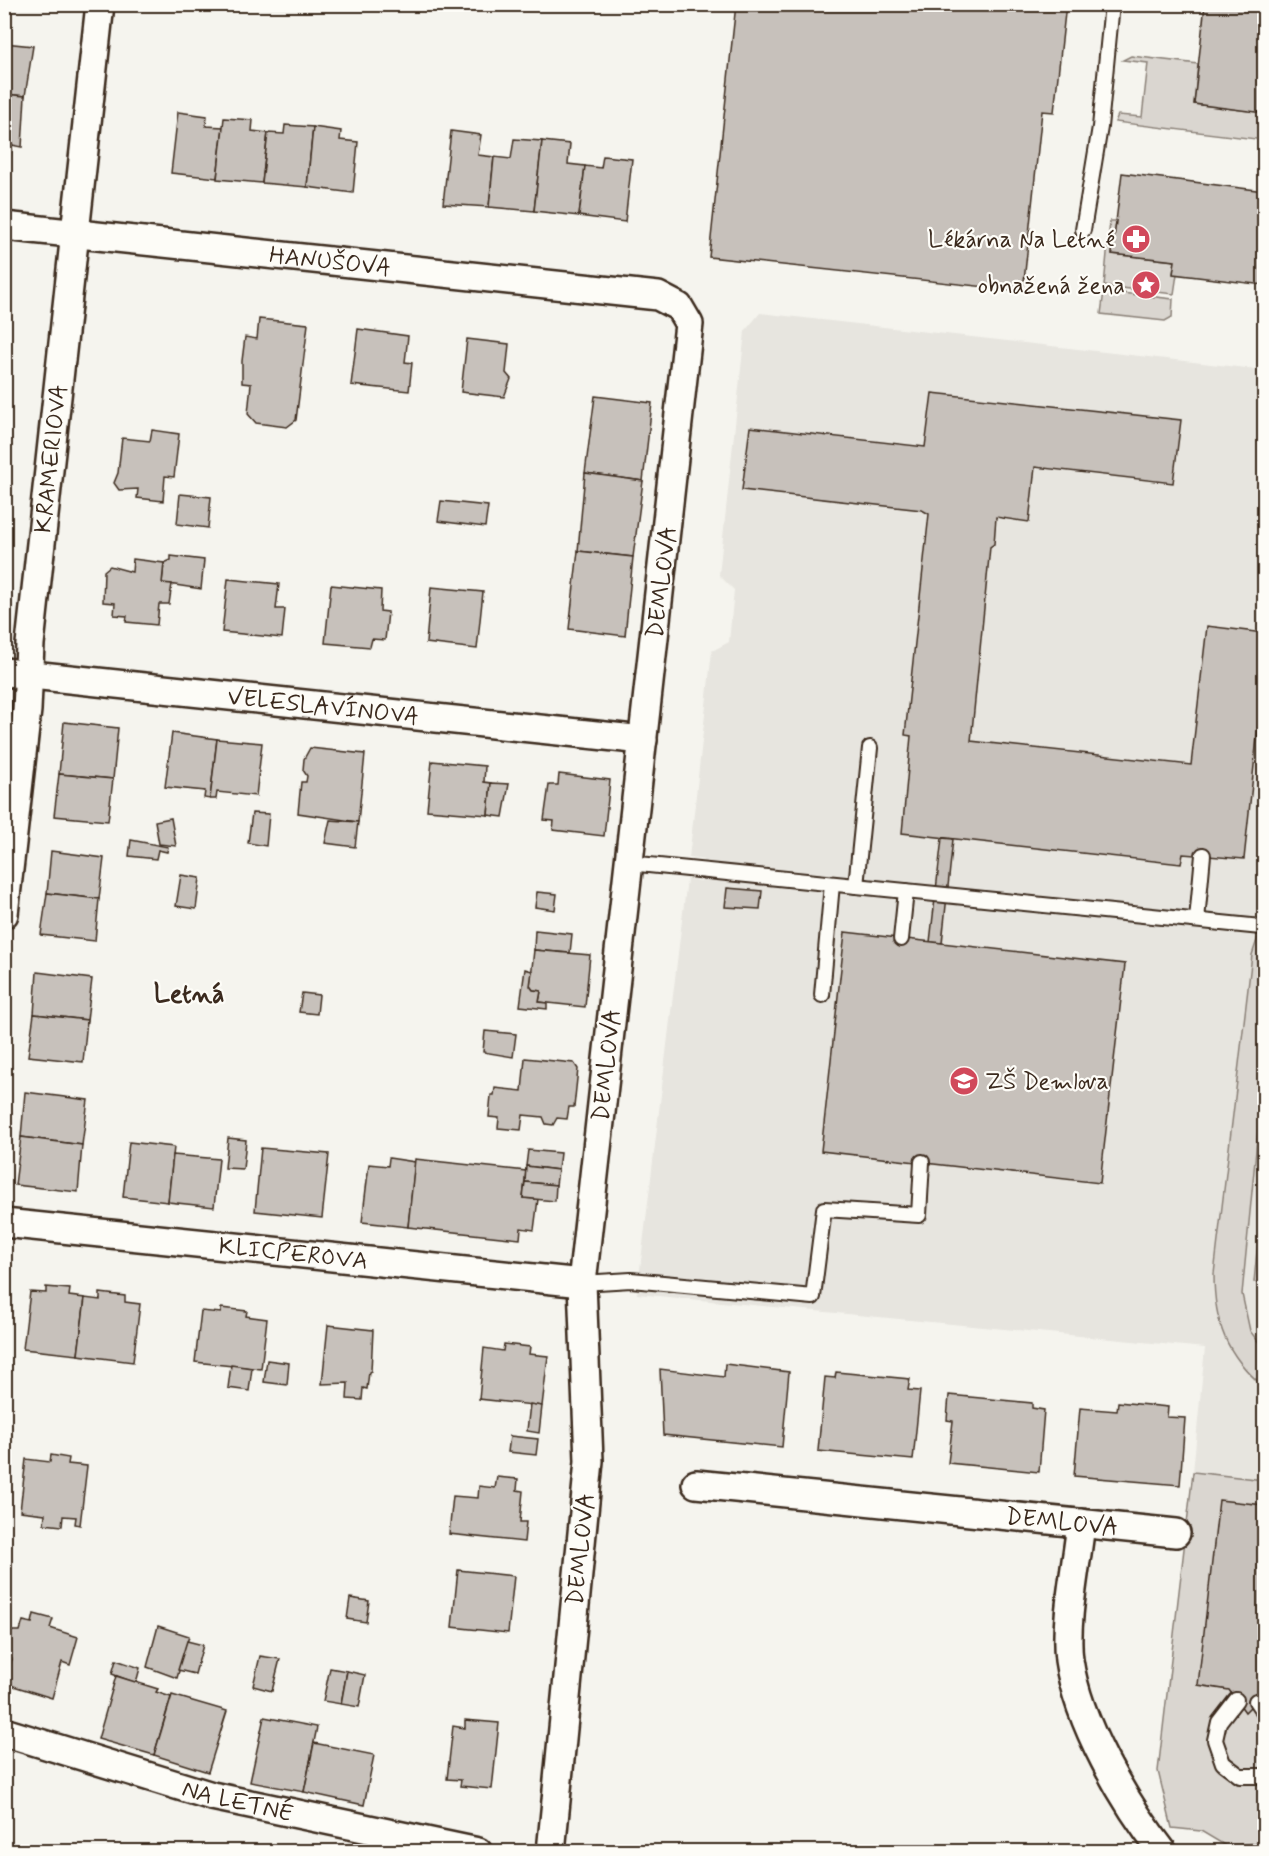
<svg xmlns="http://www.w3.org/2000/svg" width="1269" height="1856" font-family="Mynerve,sans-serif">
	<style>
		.built { fill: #e7e5df }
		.green { fill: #dad6d0; stroke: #8a8077; stroke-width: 1.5 }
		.building { fill: #c7c1bb; stroke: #3b2a1e; stroke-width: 1.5 }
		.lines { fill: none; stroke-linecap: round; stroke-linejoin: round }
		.service-casing { stroke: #3b2a1e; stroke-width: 18 }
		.minor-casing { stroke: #3b2a1e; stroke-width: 32 }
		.service { stroke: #fdfcf7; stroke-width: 14 }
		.minor { stroke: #fdfcf7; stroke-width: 27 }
		.labels { text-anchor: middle; stroke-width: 4.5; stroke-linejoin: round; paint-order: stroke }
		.poi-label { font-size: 24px; fill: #3b2a1e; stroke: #fdfcf7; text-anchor: end }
		.street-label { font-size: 24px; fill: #3b2a1e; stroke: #fdfcf7 }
		.neighbourhood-label { font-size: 26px; font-weight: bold; fill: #3b2a1e; stroke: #fdfcf7 }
	</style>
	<rect width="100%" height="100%" fill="#f5f4ee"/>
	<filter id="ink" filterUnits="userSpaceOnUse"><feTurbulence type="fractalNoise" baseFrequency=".0167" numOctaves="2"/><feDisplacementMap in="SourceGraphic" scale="12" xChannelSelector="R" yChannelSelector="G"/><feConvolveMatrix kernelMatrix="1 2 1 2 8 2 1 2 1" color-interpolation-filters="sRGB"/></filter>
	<g filter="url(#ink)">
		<path class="built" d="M 760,313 L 1264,370 L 1264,1480 L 1193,1472 L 1205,1348 L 637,1294 L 687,879 L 701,881 L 702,870 L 703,860 L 689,858 L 712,651 L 729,642 L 734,590 L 719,575 L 745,331 Z"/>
		<g class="green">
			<path d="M 1131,56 L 1198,64 L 1194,104 L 1264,113 L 1264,140 L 1115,122 L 1118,115 L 1142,117 L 1148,63 L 1123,60 Z"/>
			<path d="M 1110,221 L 1116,221 L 1112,254 L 1175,261 L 1173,273 L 1177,274 L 1174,294 L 1104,286 Z"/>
			<path d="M 1104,291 L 1173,299 L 1172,317 L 1165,321 L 1101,314 Z"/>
			<path d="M 1264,919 L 1264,1068 L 1242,1294 L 1250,1331 L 1264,1349 L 1264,1387 C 1226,1355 1214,1323 1214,1274 L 1252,955 Z"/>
			<path d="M 1264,1179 L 1264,1283 L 1254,1282 Z"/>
			<path d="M 1193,1472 L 1264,1480 L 1264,1842 L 1226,1846 L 1201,1831 L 1172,1828 L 1158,1771 Z"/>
		</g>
		<g class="building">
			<path d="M 736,4 L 1066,4 L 1054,112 L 1042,111 L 1023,291 L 709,257 Z"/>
			<path d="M 1205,4 L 1264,4 L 1264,113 L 1194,104 Z"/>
			<path d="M 4,43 L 33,46 L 25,96 L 4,94 Z"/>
			<path d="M 4,94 L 25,96 L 22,147 L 12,145 L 10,161 L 4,160 Z"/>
			<path d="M 178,112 L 207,116 L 206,126 L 223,127 L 217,178 L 171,173 Z"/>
			<path d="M 224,118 L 253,120 L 252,131 L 268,133 L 262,183 L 217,179 Z"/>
			<path d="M 285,125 L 313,127 L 307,187 L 262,183 L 268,133 L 284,134 Z"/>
			<path d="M 313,127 L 341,131 L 340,140 L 358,142 L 353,193 L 307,187 Z"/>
			<path d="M 451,131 L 481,135 L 478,155 L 494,157 L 489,207 L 443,204 Z"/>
			<path d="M 514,139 L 542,141 L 534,211 L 489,207 L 494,157 L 511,159 Z"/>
			<path d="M 542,141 L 570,144 L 568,164 L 585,166 L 579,216 L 534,211 Z"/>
			<path d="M 603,156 L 632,159 L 625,222 L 579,216 L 585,166 L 601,168 Z"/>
			<path d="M 1122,173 L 1264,191 L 1264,285 L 1173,274 L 1175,261 L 1112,254 Z"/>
			<path d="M 259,319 L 308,324 L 296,420 L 287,427 L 256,423 L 248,414 L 251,384 L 242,383 L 242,361 L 245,337 L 257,339 Z"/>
			<path d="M 358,329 L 408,336 L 405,362 L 412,363 L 409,391 L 351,385 Z"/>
			<path d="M 467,339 L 509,344 L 506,373 L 511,379 L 504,397 L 461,392 Z"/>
			<path d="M 932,393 L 1181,420 L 1173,483 L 1035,467 L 1029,522 L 996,517 L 994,544 L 990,547 L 971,741 L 1191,765 L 1207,626 L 1264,633 L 1264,672 L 1244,859 L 1183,854 L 1181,864 L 902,833 L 911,736 L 905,735 L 929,514 L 922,510 L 742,490 L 750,427 L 925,447 Z"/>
			<path d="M 595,396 L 652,403 L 643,481 L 585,473 Z"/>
			<path d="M 152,430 L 179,434 L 174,477 L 165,476 L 163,501 L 137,498 L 138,489 L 119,490 L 114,483 L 118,473 L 122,438 L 150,441 Z"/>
			<path d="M 585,473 L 643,481 L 633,557 L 578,551 Z"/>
			<path d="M 180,494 L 211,497 L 208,528 L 177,524 Z"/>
			<path d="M 441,501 L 488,506 L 485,527 L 438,521 Z"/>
			<path d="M 578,551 L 633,557 L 625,636 L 569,629 Z"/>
			<path d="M 171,556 L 204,560 L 201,589 L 162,583 L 164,563 L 171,560 Z"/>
			<path d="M 133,559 L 164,563 L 162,583 L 172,584 L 169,604 L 159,604 L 157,625 L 126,622 L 127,616 L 114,615 L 115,603 L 103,602 L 104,571 L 110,566 L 132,572 Z"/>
			<path d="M 228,579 L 279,584 L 276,609 L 285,609 L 282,638 L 222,632 Z"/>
			<path d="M 331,585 L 381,590 L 380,611 L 388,612 L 385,640 L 372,639 L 370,647 L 325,643 Z"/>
			<path d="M 431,587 L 483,592 L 477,649 L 426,643 Z"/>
			<path d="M 64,722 L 118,728 L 113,779 L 59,774 Z"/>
			<path d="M 172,733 L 217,739 L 210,799 L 204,798 L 205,791 L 165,787 Z"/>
			<path d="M 217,739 L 262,743 L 256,796 L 217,792 L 216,799 L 210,799 Z"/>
			<path d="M 310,748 L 365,754 L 358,822 L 298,813 L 301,782 L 306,782 L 307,776 L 303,770 L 304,759 Z"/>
			<path d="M 432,761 L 485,766 L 484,782 L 491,783 L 488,815 L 427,810 Z"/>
			<path d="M 59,774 L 113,779 L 108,821 L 54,816 Z"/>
			<path d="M 559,774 L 610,780 L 604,836 L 553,830 L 554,821 L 544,820 L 549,785 L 558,785 Z"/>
			<path d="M 491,783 L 509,784 L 503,817 L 488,815 Z"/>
			<path d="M 252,813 L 269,814 L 266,846 L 248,843 Z"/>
			<path d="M 171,818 L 176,846 L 159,844 L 155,821 Z"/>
			<path d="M 330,820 L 358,822 L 355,847 L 325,843 Z"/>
			<path d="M 942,838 L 953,839 L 942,943 L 930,942 Z"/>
			<path d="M 131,840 L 168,847 L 167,852 L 158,850 L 156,859 L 129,856 Z"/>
			<path d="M 51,851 L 104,858 L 99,899 L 47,893 Z"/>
			<path d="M 181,875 L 200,878 L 196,909 L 176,906 Z"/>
			<path d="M 727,888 L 762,891 L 760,909 L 725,907 Z"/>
			<path d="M 537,892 L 557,894 L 555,910 L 535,907 Z"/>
			<path d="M 47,893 L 99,899 L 95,941 L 41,935 Z"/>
			<path d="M 535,930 L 572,934 L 570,953 L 534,950 Z"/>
			<path d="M 845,932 L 1125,964 L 1100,1183 L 821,1151 Z"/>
			<path d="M 534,950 L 590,955 L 585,1007 L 539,1002 L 541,991 L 533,990 L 530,986 Z"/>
			<path d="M 525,969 L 532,971 L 530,986 L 533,990 L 541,991 L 539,1002 L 547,1003 L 547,1009 L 520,1006 Z"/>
			<path d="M 37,972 L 92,979 L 87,1020 L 34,1014 Z"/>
			<path d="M 302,993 L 319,995 L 317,1014 L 299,1012 Z"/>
			<path d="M 34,1014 L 87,1020 L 83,1062 L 28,1056 Z"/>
			<path d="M 485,1031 L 516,1034 L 513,1057 L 483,1052 Z"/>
			<path d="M 525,1058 L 574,1063 L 578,1069 L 574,1107 L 569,1107 L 567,1119 L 557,1118 L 553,1125 L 546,1124 L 543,1117 L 523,1115 L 521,1130 L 498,1128 L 499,1118 L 489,1117 L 491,1095 L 494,1095 L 495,1088 L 522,1091 Z"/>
			<path d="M 25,1092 L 88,1100 L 82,1145 L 21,1137 Z"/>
			<path d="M 21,1137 L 82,1145 L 78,1192 L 15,1185 Z"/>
			<path d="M 228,1138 L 246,1140 L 243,1169 L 225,1168 Z"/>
			<path d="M 129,1142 L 174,1147 L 168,1202 L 123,1197 Z"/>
			<path d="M 261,1148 L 329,1154 L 322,1218 L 255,1211 Z"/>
			<path d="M 528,1150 L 560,1153 L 558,1170 L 526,1166 Z"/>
			<path d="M 173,1155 L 219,1159 L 214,1207 L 168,1202 Z"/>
			<path d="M 389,1158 L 415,1162 L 408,1227 L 362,1222 L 369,1164 L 388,1166 Z"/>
			<path d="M 415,1159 L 526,1171 L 523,1198 L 538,1199 L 534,1230 L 521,1228 L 520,1239 L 408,1227 Z"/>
			<path d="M 526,1166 L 558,1170 L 556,1185 L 525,1182 Z"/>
			<path d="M 525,1182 L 556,1185 L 555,1201 L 523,1198 Z"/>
			<path d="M 46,1287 L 70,1289 L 69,1296 L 85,1298 L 78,1355 L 23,1349 L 30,1292 L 46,1293 Z"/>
			<path d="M 100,1293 L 125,1296 L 125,1302 L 140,1304 L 133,1362 L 78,1355 L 85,1298 L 100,1300 Z"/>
			<path d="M 221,1308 L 247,1311 L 246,1316 L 267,1319 L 261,1369 L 195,1362 L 201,1311 L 221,1313 Z"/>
			<path d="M 328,1325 L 373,1330 L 371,1371 L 369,1372 L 367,1389 L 363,1388 L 362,1400 L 347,1399 L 348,1383 L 322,1384 Z"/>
			<path d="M 504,1344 L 530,1347 L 529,1354 L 548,1356 L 542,1406 L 479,1399 L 484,1348 L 503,1351 Z"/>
			<path d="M 267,1360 L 289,1363 L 287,1385 L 264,1382 Z"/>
			<path d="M 725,1364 L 789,1372 L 782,1447 L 663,1435 L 660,1369 L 724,1377 Z"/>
			<path d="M 231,1365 L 252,1368 L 249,1391 L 228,1388 Z"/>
			<path d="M 836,1372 L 910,1379 L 908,1390 L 920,1391 L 913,1460 L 818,1451 L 825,1377 L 835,1378 Z"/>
			<path d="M 949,1395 L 1032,1403 L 1032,1408 L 1044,1410 L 1039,1472 L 948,1463 L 953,1421 L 947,1420 Z"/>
			<path d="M 1118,1402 L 1168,1407 L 1167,1417 L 1185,1418 L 1180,1485 L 1074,1476 L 1080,1408 L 1117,1411 Z"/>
			<path d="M 530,1404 L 542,1406 L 539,1433 L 527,1431 Z"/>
			<path d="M 510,1436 L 538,1439 L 536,1455 L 508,1452 Z"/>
			<path d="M 51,1455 L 69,1458 L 68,1464 L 87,1466 L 80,1525 L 75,1524 L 76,1517 L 63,1516 L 62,1526 L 44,1524 L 45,1514 L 20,1511 L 26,1459 L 50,1462 Z"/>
			<path d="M 497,1477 L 518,1479 L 517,1490 L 523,1491 L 520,1522 L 526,1522 L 524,1542 L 449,1534 L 453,1496 L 478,1498 L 479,1486 L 495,1488 Z"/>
			<path d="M 1219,1500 L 1264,1505 L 1264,1693 L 1245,1712 L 1229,1690 L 1198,1685 Z"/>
			<path d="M 458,1570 L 514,1576 L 508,1633 L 452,1627 Z"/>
			<path d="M 350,1598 L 369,1601 L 366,1622 L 347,1619 Z"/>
			<path d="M 34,1614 L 53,1619 L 50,1628 L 78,1637 L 70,1665 L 62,1662 L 52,1698 L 4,1683 L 12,1659 L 4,1654 L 4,1637 L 13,1631 L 20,1631 L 23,1621 L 32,1623 Z"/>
			<path d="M 158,1626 L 189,1636 L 177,1678 L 147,1667 Z"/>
			<path d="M 187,1641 L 203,1645 L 195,1674 L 178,1670 Z"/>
			<path d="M 260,1656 L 280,1659 L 272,1691 L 253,1686 Z"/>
			<path d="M 116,1660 L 140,1668 L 136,1683 L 112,1674 Z"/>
			<path d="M 330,1668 L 347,1671 L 341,1704 L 323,1701 Z"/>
			<path d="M 347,1671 L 365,1675 L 359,1707 L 341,1704 Z"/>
			<path d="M 116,1676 L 158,1689 L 156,1692 L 171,1697 L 154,1755 L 98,1739 Z"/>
			<path d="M 172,1695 L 227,1711 L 208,1772 L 154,1755 Z"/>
			<path d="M 264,1717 L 317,1727 L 304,1792 L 250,1782 Z"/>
			<path d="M 465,1720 L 499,1723 L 492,1789 L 460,1786 L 461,1780 L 447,1779 L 453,1726 L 465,1728 Z"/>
			<path d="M 314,1743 L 374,1755 L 364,1805 L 304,1792 Z"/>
		</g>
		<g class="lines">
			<g class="service-casing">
				<g id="service">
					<path d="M 1083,230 L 1100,127 L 1112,4"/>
					<path d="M 629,863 L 1261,927"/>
					<path d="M 856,886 L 870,748"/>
					<path d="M 1197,920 L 1203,855"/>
					<path d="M 901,939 L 906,891"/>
					<path d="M 822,995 L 832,884"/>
					<path d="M 582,1283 L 631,1280 L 813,1297 L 824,1209 L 919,1215 L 922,1162"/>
					<path d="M 1236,1700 L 1219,1722 L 1215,1740 L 1223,1763 L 1240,1776 L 1264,1776"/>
					<path d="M 1256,1701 L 1264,1713"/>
				</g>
			</g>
			<g class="minor-casing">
				<g id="minor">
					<path id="s1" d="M 4,226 L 658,296 L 679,307 L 689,324 L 582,1283 L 589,1461 L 551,1852"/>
					<path id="s2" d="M 4,672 L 643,740"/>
					<path id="s3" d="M 4,914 L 27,710 L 30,644 L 100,4"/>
					<path id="s4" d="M 4,1223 L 582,1283"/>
					<path id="s5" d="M 696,1484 L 1176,1533"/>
					<path d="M 1081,1523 C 1077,1563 1064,1621 1069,1660 C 1078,1723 1124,1802 1163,1852"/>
					<path id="s6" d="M 4,1732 L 212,1796 L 478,1852"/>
				</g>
			</g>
			<use href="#service" class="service"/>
			<use href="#minor" class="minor"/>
		</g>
	</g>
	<defs>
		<g id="pharmacy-disc" transform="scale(1.5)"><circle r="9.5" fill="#d1495b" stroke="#fdfcf7"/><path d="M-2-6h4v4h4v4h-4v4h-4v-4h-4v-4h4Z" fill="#fff"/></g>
		<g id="sight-disc" transform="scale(1.5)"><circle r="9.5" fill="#d1495b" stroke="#fdfcf7"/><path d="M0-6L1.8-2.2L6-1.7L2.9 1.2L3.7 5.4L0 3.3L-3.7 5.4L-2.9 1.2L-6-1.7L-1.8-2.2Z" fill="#fff"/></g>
		<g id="school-disc" transform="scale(1.5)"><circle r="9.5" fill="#d1495b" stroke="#fdfcf7"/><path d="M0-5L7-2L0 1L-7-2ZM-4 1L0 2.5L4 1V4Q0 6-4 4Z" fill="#fff"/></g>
	</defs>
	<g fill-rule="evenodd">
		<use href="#pharmacy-disc" x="1136" y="239"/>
		<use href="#sight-disc" x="1146" y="285"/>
		<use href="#school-disc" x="964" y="1081"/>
	</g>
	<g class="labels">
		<g class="poi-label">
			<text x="1115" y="247">Lékárna Na Letné</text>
			<text x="1125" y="293">obnažená žena</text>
			<text x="985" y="1089" text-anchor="start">ZŠ Demlova</text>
		</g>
		<g class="street-label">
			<text dy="8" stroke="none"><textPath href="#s1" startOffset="328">HANUŠOVA</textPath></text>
			<text dy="8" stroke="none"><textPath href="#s3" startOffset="458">KRAMERIOVA</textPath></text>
			<text transform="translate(661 582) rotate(-83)" y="8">DEMLOVA</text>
			<text dy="8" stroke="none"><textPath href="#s2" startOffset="321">VELESLAVÍNOVA</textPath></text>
			<text transform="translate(606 1065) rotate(-84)" y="8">DEMLOVA</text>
			<text dy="8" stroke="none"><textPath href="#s4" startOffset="291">KLICPEROVA</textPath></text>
			<text dy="8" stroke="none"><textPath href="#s5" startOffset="368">DEMLOVA</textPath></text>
			<text transform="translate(580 1549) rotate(-84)" y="8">DEMLOVA</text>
			<text dy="8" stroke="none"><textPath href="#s6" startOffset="244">NA LETNÉ</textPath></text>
		</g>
		<g class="neighbourhood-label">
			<text x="189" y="1002">Letná</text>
		</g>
	</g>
	<rect width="1269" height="1856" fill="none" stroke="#fdfcf7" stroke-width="24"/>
	<rect x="12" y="12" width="1245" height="1832" fill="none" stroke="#3b2a1e" stroke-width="2" filter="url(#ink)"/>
</svg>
